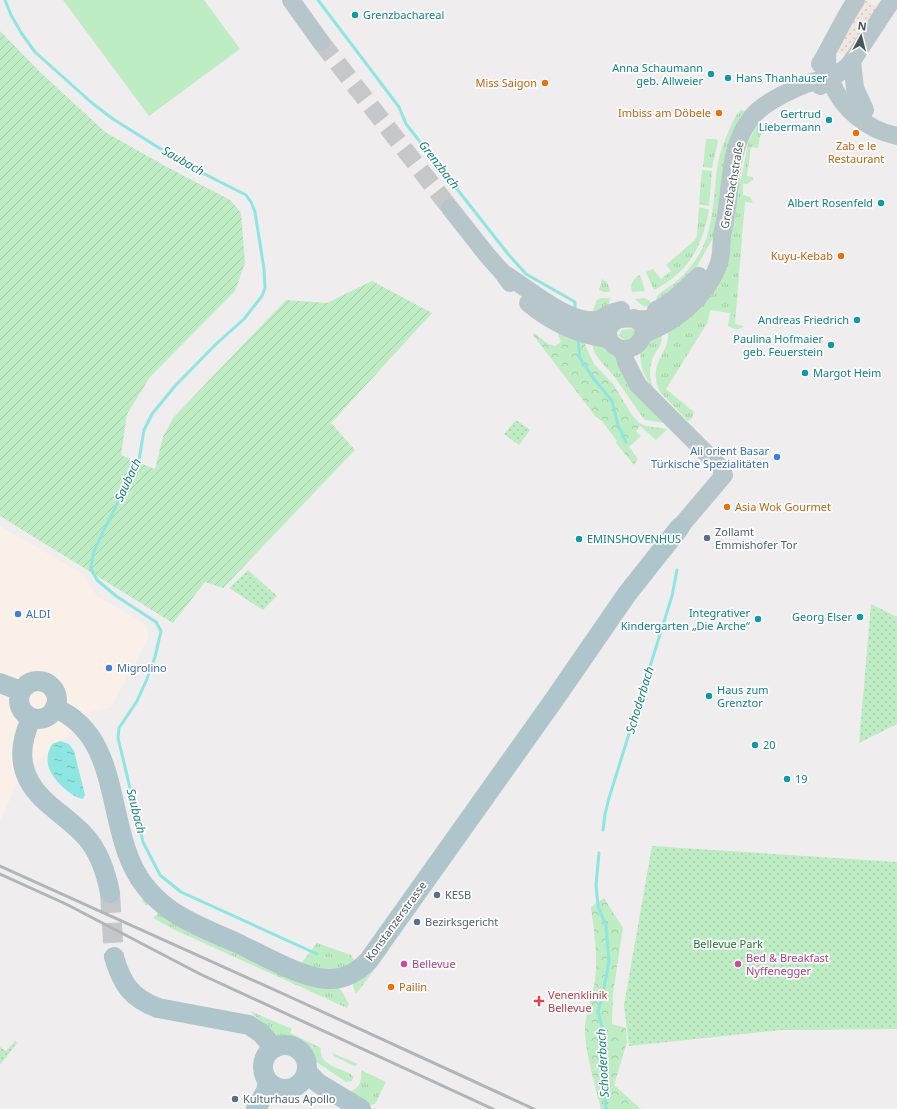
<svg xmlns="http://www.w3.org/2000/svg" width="897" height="1109" font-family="'Noto Sans',sans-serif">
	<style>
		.commercial { fill: #faf0e7 }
		.grass { fill: url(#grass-tufts) }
		.forest { fill: url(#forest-crowns) }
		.sand { fill: url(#sand-dots) }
		.park { fill: url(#park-dots) }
		.garden { fill: url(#garden-furrows) }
		.pitch { fill: #beecc3 }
		.water { fill: url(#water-ripples) }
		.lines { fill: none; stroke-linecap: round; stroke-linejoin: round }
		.stream { stroke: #8de6e1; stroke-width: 3 }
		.secondary-tunnel { stroke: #c6c7c9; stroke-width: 18; stroke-dasharray: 18 9; stroke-linecap: butt }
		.primary-tunnel { stroke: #c6c7c9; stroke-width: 20; stroke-dasharray: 20 10; stroke-linecap: butt }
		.secondary { stroke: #b7c6cb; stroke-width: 18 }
		.primary { stroke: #aec5cb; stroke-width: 20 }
		.rail { stroke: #b0b5b7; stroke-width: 3 }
		.culture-dot { fill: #0f9aa8; stroke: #fff; stroke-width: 1.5 }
		.food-dot { fill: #e8710a; stroke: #fff; stroke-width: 1.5 }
		.shop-dot { fill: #3f7fe0; stroke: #fff; stroke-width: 1.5 }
		.service-dot { fill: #5c6f8a; stroke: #fff; stroke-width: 1.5 }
		.hotel-dot { fill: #d1479c; stroke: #fff; stroke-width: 1.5 }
		.health-dot { fill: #e0444e; stroke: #fff; stroke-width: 1.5 }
		.labels { text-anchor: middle; stroke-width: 3.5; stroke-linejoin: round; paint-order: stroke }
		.culture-label { font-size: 11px; fill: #0d838f; stroke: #fff; text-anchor: start }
		.food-label { font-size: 11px; fill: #c56008; stroke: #fff; text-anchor: end }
		.street-label { font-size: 11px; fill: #47565a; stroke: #fff }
		.shop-label { font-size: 11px; fill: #366cbe; stroke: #fff; text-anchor: start }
		.service-label { font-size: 11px; fill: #4e5e75; stroke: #fff; text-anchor: start }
		.park-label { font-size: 11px; fill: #1c7731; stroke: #fff }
		.hotel-label { font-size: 11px; fill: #b23c85; stroke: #fff; text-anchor: start }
		.health-label { font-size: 11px; fill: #be3a42; stroke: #fff; text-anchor: start }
		.water-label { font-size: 12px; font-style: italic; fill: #13837c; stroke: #fff }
	</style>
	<defs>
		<pattern id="grass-tufts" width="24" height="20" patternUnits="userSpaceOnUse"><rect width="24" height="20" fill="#beecc3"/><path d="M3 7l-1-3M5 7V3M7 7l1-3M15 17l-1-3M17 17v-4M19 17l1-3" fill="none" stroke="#a5ccaa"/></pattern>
		<pattern id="forest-crowns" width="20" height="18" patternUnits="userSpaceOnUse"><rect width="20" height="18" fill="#beecc3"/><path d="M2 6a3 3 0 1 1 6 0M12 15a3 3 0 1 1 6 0" fill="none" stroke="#a5ccaa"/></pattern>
		<pattern id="sand-dots" width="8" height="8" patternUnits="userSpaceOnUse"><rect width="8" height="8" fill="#f1e6df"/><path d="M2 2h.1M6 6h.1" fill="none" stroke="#d0c7c2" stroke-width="1.8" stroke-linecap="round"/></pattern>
		<pattern id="park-dots" width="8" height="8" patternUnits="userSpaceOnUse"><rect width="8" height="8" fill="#beecc3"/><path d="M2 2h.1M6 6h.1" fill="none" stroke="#a5ccaa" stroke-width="1.8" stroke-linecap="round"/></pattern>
		<pattern id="garden-furrows" width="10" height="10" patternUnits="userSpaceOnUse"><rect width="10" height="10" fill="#beecc3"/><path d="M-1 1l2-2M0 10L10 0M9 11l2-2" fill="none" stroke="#a5ccaa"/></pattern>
		<pattern id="water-ripples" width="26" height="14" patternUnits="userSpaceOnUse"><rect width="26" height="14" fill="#8de6e1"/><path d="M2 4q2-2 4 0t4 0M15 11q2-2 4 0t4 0" fill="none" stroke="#75bdb9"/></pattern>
	</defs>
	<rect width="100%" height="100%" fill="#f0edee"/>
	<path class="commercial" d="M 0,526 L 80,572 L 97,596 L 145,624 L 149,637 L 111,707 L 90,712 L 72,731 L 19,778 L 0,822 Z"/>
	<g class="grass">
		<path d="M 741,110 L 747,111 L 717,231 L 692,275 L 659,305 L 656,298 C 659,292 673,285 679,279 C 692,267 702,253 707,236 C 714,214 714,191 717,169 C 719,155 724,142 730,128 C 733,122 735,115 741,110 Z"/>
		<path d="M 760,123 L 764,126 L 760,137 L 758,148 L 751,147 L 747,176 L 753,177 L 753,180 L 747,184 L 743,184 L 743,195 L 750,197 L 753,203 L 745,202 L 735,324 L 744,326 L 741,328 L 737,330 L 728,326 L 730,313 L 710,310 L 708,322 L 666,389 L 694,412 L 692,418 L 688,421 L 660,392 C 645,361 674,353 667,327 L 693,307 L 742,175 L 748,142 L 756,127 Z"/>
		<path d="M 706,139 L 716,139 L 718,141 L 712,168 L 703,167 Z"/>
		<path d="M 702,170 L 712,171 L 709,206 L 699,204 Z"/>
		<path d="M 699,207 L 707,209 L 709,210 C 702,247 689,272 654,290 L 646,272 L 653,269 L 661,279 L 671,271 L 666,265 L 695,240 L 697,236 Z"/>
		<path d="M 640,275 L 645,291 L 632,292 C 630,285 633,278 640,275 Z"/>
		<path d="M 602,279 C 608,282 609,285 610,292 L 603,292 L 599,290 Z"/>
		<path d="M 600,298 L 610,298 L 609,304 L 602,313 L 593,311 L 596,301 Z"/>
		<path d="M 645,298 L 650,301 L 652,307 L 643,306 L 635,299 Z"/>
		<path d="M 635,328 L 636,329 L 632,339 L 626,341 L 621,338 L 619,335 L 622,330 Z"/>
		<path d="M 661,334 C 664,344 657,349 653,357 C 649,367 649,378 653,388 C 646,380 638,363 641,352 C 642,347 646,342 649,338 Z"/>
		<path d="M 592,339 L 614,352 L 666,423 L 645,420 L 641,415 C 632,402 623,389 614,376 C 605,365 591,355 592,339 Z"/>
		<path d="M 143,897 L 339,988 C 344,992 345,999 349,1004 L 347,1008 L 173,929 L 153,918 L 159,912 L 151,903 L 146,905 L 142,901 Z"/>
		<path d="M 317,943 L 351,955 L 354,960 L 351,964 L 331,971 L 300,965 Z"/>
		<path d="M 385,947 L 389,950 L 356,994 L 353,986 L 354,982 Z"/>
		<path d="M 250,1011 L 292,1029 L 290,1033 L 321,1048 C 318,1065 340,1068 351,1074 L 353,1077 L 352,1081 L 346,1082 L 318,1063 L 313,1060 L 302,1046 L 292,1040 L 276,1036 Z"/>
		<path d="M 332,1053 L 358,1064 L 354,1066 L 334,1056 Z"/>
		<path d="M 361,1070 L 386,1082 L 375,1104 L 369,1105 L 349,1092 C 361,1088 362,1080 361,1070 Z"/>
	</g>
	<g class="forest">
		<path d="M 557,331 L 584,342 L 594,364 L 613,384 L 632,415 L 639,423 L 646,426 L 667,429 L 656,440 L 640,426 L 636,431 L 641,436 L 629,447 L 638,459 L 634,465 L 616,443 L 617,441 L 602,421 L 596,417 L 533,335 L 534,333 L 548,344 L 555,346 L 561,342 Z"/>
		<path d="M 604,898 L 623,928 L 613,993 L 612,1024 L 626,1028 L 627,1042 L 614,1085 L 641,1109 L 601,1109 C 595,1085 587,1059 585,1034 C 584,1017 591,1003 594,986 C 599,960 594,932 591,907 Z"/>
	</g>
	<path class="sand" d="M 864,0 L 866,0 L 873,5 L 880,6 L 848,55 L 835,52 Z"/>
	<g class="park">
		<path d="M 516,420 L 530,430 L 519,445 L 504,434 Z"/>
		<path d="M 248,570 L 277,596 L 263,610 L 229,588 Z"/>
		<path d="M 871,604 L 897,617 L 897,724 L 859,743 Z"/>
		<path d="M 652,846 L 897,862 L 897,1029 L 781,1030 L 629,1046 L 624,1005 Z"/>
		<path d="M 15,1041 L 17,1043 L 0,1065 L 0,1047 L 6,1051 Z"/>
	</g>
	<path class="garden" d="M 0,31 L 40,72 L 105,132 L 165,166 L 230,200 L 241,213 L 245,263 L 235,291 L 150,377 L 127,414 L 121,455 L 155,469 L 163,437 L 173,418 L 286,300 L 327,303 L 372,281 L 432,313 L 331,423 L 355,450 L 223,588 L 205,582 L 173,623 L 0,516 Z"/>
	<path class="pitch" d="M 63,0 L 204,0 L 240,49 L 149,116 Z"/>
	<path class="water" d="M 60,741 L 69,744 L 74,751 L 85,795 L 83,799 C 72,798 52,779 49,768 C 46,760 48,751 52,744 Z"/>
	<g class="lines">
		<g class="stream">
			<path d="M 5,0 L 11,15 L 22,34 L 35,52 L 92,103 L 113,119 L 183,163 L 246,195 L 251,202 L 255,212 L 264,269 L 265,288 L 262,296 L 244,319 L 215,345 L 175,386 L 152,414 L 144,430 L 139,460 L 103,532 L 93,554 L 92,562 L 91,569 L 97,580 L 116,596 L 156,622 L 161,631 L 155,657 L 147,679 L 137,701 L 119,728 L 118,738 L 143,842 L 160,875 L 181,892 L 317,954"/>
			<path d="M 318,0 L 399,107 L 406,124 L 508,254 L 526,274 L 575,302 L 575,310"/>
			<path d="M 578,340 L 580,358 L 593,378 L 612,401 L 618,425 L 626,442"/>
			<path d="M 603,830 L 605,814 L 609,798 L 672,596 L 677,570"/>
			<path d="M 599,853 L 596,885 L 598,906 L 606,926 L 609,961 L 603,993 L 598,1012 L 602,1027 L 601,1055 L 606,1109"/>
		</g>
		<path class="secondary-tunnel" d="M 321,42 L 450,208"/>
		<path class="primary-tunnel" d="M 110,893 L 114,957"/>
		<g class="secondary">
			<path d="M 291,0 L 321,42"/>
			<path d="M 827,54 C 827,62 828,71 830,78 C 840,108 867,130 897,136"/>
			<path d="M 852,61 L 855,88 L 865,110"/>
			<path d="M 820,64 C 833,43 842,21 856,0"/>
			<path d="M 820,86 L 846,68 L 852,61 L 892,0"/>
			<path d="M 450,208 L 487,255 L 503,273 L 510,283"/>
			<path d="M 503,273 C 527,287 567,323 595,320 C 601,320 604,316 609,314 C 613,312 617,311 621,310"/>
			<path d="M 528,303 C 552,323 578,335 608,339"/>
			<path d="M 656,310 C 673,303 685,288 699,276"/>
			<path d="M 634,318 L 643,325 C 648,355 606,357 608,330 C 616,312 633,321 647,319 C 656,318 664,313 671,309"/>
			<path d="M 644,334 C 675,322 705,299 718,266 C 722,256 721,246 722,236 C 723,229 725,222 726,215 C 731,184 730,147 749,121 C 757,109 769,102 782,95 C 798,87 812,80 830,79"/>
			<path d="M 623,349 L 626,362 L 638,385 L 720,467 L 724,475 L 680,527"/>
		</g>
		<g class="primary">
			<circle cx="38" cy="700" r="19"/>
			<path d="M 0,683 L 21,691"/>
			<path d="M 55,708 C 126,738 103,834 145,886 C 151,894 161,903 169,909 C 188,923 215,933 237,943 C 261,954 301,978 327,979 C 343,980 358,972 369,960 L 556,697 L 627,594 L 680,527"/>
			<path d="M 31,719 C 18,747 18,774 42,798 C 56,812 73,822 86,837 C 100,853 106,872 110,893"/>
			<path d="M 114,957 C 122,984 131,998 158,1008 L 249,1025 L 261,1033 L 274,1048"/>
			<circle cx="285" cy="1067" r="22"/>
			<path d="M 307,1072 L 318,1083 L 361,1109"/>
			<path d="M 256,1109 L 266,1091 L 268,1082"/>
		</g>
		<g class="rail">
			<path d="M 0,866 L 288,996 L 534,1109"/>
			<path d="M 0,874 L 66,904 L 200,974 L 493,1109"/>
		</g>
	</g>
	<g class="culture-dot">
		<circle cx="355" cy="15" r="4"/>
		<circle cx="711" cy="74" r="4"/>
		<circle cx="728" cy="78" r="4"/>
		<circle cx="829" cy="120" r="4"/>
		<circle cx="881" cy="203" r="4"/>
		<circle cx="857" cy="320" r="4"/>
		<circle cx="831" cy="345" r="4"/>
		<circle cx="805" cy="373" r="4"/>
		<circle cx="579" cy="539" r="4"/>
		<circle cx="860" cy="617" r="4"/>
		<circle cx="758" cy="619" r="4"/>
		<circle cx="709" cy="696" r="4"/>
		<circle cx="755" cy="745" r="4"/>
		<circle cx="787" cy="779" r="4"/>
	</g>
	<g class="food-dot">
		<circle cx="545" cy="83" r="4"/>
		<circle cx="719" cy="113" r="4"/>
		<circle cx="856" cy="133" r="4"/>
		<circle cx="841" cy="256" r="4"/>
		<circle cx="727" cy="507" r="4"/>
		<circle cx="391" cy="987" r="4"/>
	</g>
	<g class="shop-dot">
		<circle cx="777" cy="457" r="4"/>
		<circle cx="18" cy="614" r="4"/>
		<circle cx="109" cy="668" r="4"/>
	</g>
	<g class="service-dot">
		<circle cx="707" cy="538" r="4"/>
		<circle cx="437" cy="895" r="4"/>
		<circle cx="417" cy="922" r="4"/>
		<circle cx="235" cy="1099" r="4"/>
	</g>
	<g class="hotel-dot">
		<circle cx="404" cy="964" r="4"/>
		<circle cx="738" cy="964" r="4"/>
	</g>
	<path class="health-dot" d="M537 995h4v4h4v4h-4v4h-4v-4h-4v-4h4z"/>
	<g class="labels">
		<g class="culture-label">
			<text x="363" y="19">Grenzbachareal</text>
			<text x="703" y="72" text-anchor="end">Anna Schaumann<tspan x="703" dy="13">geb. Allweier</tspan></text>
			<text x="736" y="82">Hans Thanhauser</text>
			<text x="821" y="118" text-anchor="end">Gertrud<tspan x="821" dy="13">Liebermann</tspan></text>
			<text x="873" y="207" text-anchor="end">Albert Rosenfeld</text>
			<text x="849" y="324" text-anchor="end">Andreas Friedrich</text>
			<text x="823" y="343" text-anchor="end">Paulina Hofmaier<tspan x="823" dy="13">geb. Feuerstein</tspan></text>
			<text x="813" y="377">Margot Heim</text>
			<text x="587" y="543">EMINSHOVENHUS</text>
			<text x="750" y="617" text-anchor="end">Integrativer<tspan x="750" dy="13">Kindergarten „Die Arche“</tspan></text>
			<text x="852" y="621" text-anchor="end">Georg Elser</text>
			<text x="717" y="694">Haus zum<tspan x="717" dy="13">Grenztor</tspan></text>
			<text x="763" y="749">20</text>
			<text x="795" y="783">19</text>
		</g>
		<g class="food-label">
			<text x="537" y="87">Miss Saigon</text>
			<text x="711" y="117">Imbiss am Döbele</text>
			<text x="856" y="150" text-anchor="middle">Zab e le<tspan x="856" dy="13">Restaurant</tspan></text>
			<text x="833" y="260">Kuyu-Kebab</text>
			<text x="735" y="511" text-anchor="start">Asia Wok Gourmet</text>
			<text x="399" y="991" text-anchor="start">Pailin</text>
		</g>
		<g class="street-label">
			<text transform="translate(732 185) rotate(-80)" y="4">Grenzbachstraße</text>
			<text transform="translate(396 921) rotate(-54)" y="4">Konstanzerstrasse</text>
		</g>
		<g class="shop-label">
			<text x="769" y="455" text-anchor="end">Ali orient Basar<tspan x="769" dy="13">Türkische Spezialitäten</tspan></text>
			<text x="26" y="618">ALDI</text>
			<text x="117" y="672">Migrolino</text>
		</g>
		<g class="service-label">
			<text x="715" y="536">Zollamt<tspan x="715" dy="13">Emmishofer Tor</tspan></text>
			<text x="445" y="899">KESB</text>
			<text x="425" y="926">Bezirksgericht</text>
			<text x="243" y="1103">Kulturhaus Apollo</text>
		</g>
		<g class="park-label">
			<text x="728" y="948">Bellevue Park</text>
		</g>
		<g class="hotel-label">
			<text x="746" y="962">Bed &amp; Breakfast<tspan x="746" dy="13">Nyffenegger</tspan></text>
			<text x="412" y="968">Bellevue</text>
		</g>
		<g class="health-label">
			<text x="548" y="999">Venenklinik<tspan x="548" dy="13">Bellevue</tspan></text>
		</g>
		<g class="water-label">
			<text transform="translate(183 161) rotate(30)" y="4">Saubach</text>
			<text transform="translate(439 165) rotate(52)" y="4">Grenzbach</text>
			<text transform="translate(128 480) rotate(-65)" y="4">Saubach</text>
			<text transform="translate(640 700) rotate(-73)" y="4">Schoderbach</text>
			<text transform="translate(136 811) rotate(76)" y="4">Saubach</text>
			<text transform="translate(603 1063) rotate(-93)" y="4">Schoderbach</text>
		</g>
	</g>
	<g transform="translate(861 36) rotate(7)" stroke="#ffffff" stroke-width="3" paint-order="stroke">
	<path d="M0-3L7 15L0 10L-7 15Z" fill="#47565a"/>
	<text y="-6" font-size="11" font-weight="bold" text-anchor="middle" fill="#47565a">N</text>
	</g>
</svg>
